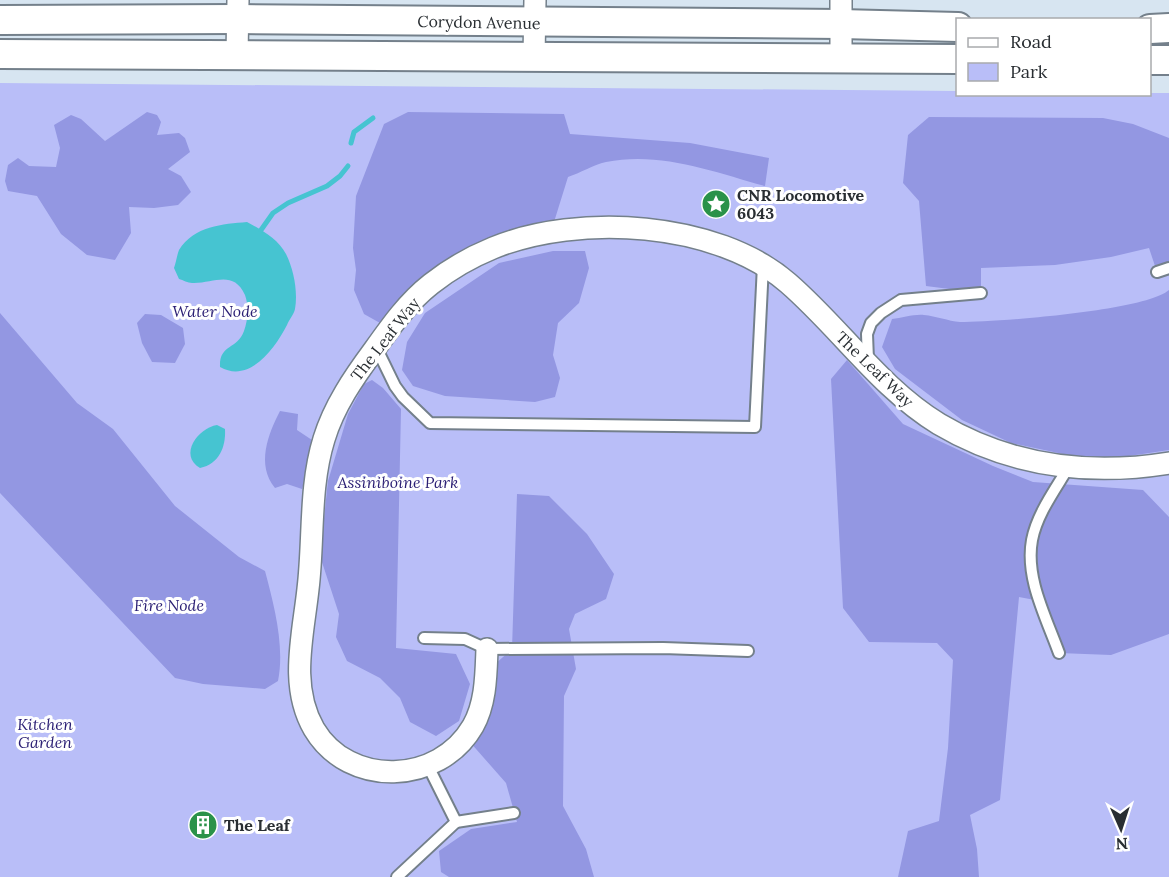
<svg xmlns="http://www.w3.org/2000/svg" width="1169" height="877" font-family="Lora,serif">
	<style>
		.green { fill: #b9bef8 }
		.forest { fill: #9397e2 }
		.water { fill: #46c4d1 }
		.lines { fill: none; stroke-linecap: round; stroke-linejoin: round }
		.stream { stroke: #46c4d1; stroke-width: 5 }
		.service-casing { stroke: #74808b; stroke-width: 14 }
		.minor-casing { stroke: #74808b; stroke-width: 24 }
		.secondary-casing { stroke: #74808b; stroke-width: 32 }
		.service { stroke: #fff; stroke-width: 10 }
		.minor { stroke: #fff; stroke-width: 21 }
		.secondary { stroke: #fff; stroke-width: 28 }
		.labels { text-anchor: middle; stroke-width: 6; stroke-linejoin: round; paint-order: stroke }
		.street-label { font-size: 16px; fill: #292e32; stroke: #fff }
		.poi-label { font-size: 16px; font-weight: bold; fill: #292e32; stroke: #fff; text-anchor: start }
		.park-label { font-size: 16px; font-style: italic; fill: #291d73; stroke: #fff }
	</style>
	<rect width="100%" height="100%" fill="#d7e5f1"/>
	<path class="green" d="M 0,83 L 957,91 L 958,94 L 1150,94 L 1150,93 L 1169,93 L 1169,877 L 0,877 Z"/>
	<g class="forest">
		<path d="M 147,112 L 157,115 L 161,122 L 157,135 L 179,133 L 185,138 L 190,152 L 168,169 L 181,176 L 191,192 L 178,205 L 154,208 L 129,207 L 131,233 L 115,260 L 87,255 L 61,234 L 37,196 L 8,191 L 5,181 L 8,165 L 18,158 L 29,166 L 56,167 L 60,148 L 54,125 L 71,115 L 81,119 L 105,141 Z"/>
		<path d="M 408,112 L 564,114 L 570,134 L 690,143 L 769,158 L 765,186 C 714,172 660,151 606,162 C 593,165 580,173 568,177 L 554,222 L 501,238 L 442,262 L 380,323 L 364,314 L 354,290 L 356,270 L 353,248 L 356,196 L 384,124 Z"/>
		<path d="M 929,117 L 1103,118 L 1133,124 L 1169,138 L 1169,268 L 1157,272 L 1149,248 L 1111,257 L 1055,265 L 981,268 L 981,293 L 926,286 L 919,201 L 903,183 L 908,135 Z"/>
		<path d="M 553,251 L 585,251 L 589,268 L 579,303 L 558,323 L 553,355 L 560,378 L 555,397 L 535,402 L 445,396 L 413,386 L 402,370 L 407,342 L 425,313 L 499,263 Z"/>
		<path d="M 1169,290 L 1169,450 L 1096,461 L 1011,443 L 962,420 L 895,369 L 882,347 L 892,319 C 902,318 914,314 924,315 C 936,316 948,321 960,322 C 997,322 1145,311 1169,290 Z"/>
		<path d="M 0,313 L 77,403 L 113,429 L 175,506 L 239,557 L 265,571 C 274,605 285,646 278,681 L 265,689 L 203,684 L 175,678 L 0,493 Z"/>
		<path d="M 145,314 L 161,315 L 183,328 L 185,344 L 175,363 L 152,362 L 142,343 L 137,323 Z"/>
		<path d="M 847,360 L 903,424 L 993,466 L 1033,482 L 1143,490 L 1169,517 L 1169,634 L 1111,655 L 1059,653 L 1040,601 L 1019,597 L 1000,800 L 970,815 L 977,849 L 979,877 L 898,877 L 908,831 L 939,821 L 948,748 L 953,660 L 937,643 L 869,642 L 843,608 L 831,379 Z"/>
		<path d="M 372,380 L 383,388 L 401,409 L 396,648 L 456,654 L 470,684 L 459,721 L 436,736 L 410,722 L 400,698 L 380,678 L 347,661 L 336,637 L 339,614 L 320,556 L 328,481 L 348,414 L 364,384 Z"/>
		<path d="M 280,411 L 298,414 L 297,430 L 312,440 L 308,470 L 302,489 L 287,484 L 275,488 C 256,465 268,434 280,411 Z"/>
		<path d="M 517,494 L 549,496 L 587,534 L 614,574 L 606,599 L 575,614 L 569,629 L 576,669 L 564,696 L 563,806 L 586,849 L 594,877 L 449,877 L 441,872 L 439,851 L 471,829 L 517,822 L 506,783 L 469,741 L 493,666 L 512,649 Z"/>
	</g>
	<g class="water">
		<path d="M 247,222 C 262,230 278,239 286,254 C 294,270 298,292 295,309 C 294,314 289,320 287,325 C 275,348 250,384 220,367 C 219,344 237,350 244,331 C 248,320 249,306 245,295 C 233,269 213,284 192,283 C 188,283 183,280 179,279 L 174,268 C 176,263 177,255 179,250 C 194,226 223,224 247,222 Z"/>
		<path d="M 217,425 L 225,429 C 226,447 219,464 200,468 C 178,455 198,428 217,425 Z"/>
	</g>
	<g class="lines">
		<g class="stream">
			<path d="M 351,143 L 354,132 L 373,118"/>
			<path d="M 261,230 L 273,213 L 288,203 L 327,186 L 340,176 L 348,166"/>
		</g>
		<g class="service-casing">
			<g id="service">
				<path d="M 1157,272 L 1169,268"/>
				<path d="M 376,347 L 395,386 L 403,397 L 430,423 L 755,427 L 763,265"/>
				<path d="M 868,360 L 867,334 L 871,323 L 881,313 L 901,300 L 981,293"/>
				<path d="M 424,638 L 465,639 L 487,649 L 663,648 L 748,651"/>
				<path d="M 1059,653 C 1046,617 1025,578 1032,540 C 1037,514 1055,490 1068,468"/>
				<path d="M 456,822 L 514,813"/>
				<path d="M 397,877 L 456,822 L 428,766"/>
			</g>
		</g>
		<g class="minor-casing">
			<g id="minor">
				<path d="M 237,54 L 238,0"/>
				<path d="M 534,57 L 535,0"/>
				<path d="M 841,58 L 841,0"/>
				<path d="M 487,649 C 486,675 486,703 473,726 C 439,785 349,788 314,729 C 289,686 303,636 308,589 C 314,540 309,487 324,439 C 334,406 354,377 374,350 C 391,326 408,302 431,284 C 450,269 471,257 493,248 C 578,213 717,221 788,283 C 840,328 880,388 939,424 C 1010,466 1088,476 1169,463"/>
			</g>
		</g>
		<g class="secondary-casing">
			<g id="secondary">
				<path d="M 0,20 L 238,19 L 841,24 L 958,27"/>
				<path d="M 1150,29 L 1169,28"/>
				<path d="M 0,54 L 958,59"/>
				<path d="M 1150,60 L 1169,60"/>
			</g>
		</g>
		<use href="#service" class="service"/>
		<use href="#minor" class="minor"/>
		<use href="#secondary" class="secondary"/>
	</g>
	<defs>
		<g id="sight-disc" transform="scale(1.5)"><circle r="9.5" fill="#2a9249" stroke="#fff"/><path d="M0-6L1.8-2.2L6-1.7L2.9 1.2L3.7 5.4L0 3.3L-3.7 5.4L-2.9 1.2L-6-1.7L-1.8-2.2Z" fill="#fff"/></g>
		<g id="building-disc" transform="scale(1.5)"><circle r="9.5" fill="#2a9249" stroke="#fff"/><path d="M-4-6H4V6H1V3H-1V6H-4ZM-2.5-4.3h1.7v1.8h-1.7ZM.8-4.3h1.7v1.8H.8ZM-2.5-1h1.7V.8h-1.7ZM.8-1h1.7V.8H.8Z" fill="#fff"/></g>
	</defs>
	<g fill-rule="evenodd">
		<use href="#sight-disc" x="716" y="204"/>
		<use href="#building-disc" x="203" y="825"/>
	</g>
	<g class="labels">
		<g class="street-label">
			<text transform="translate(479 22) rotate(1)" y="6">Corydon Avenue</text>
			<text transform="translate(385 339) rotate(-52)" y="6">The Leaf Way</text>
			<text transform="translate(875 369) rotate(44)" y="6">The Leaf Way</text>
		</g>
		<g class="poi-label">
			<text x="737" y="201">CNR Locomotive<tspan x="737" dy="18">6043</tspan></text>
			<text x="224" y="831">The Leaf</text>
		</g>
		<g class="park-label">
			<text x="215" y="317">Water Node</text>
			<text x="398" y="488">Assiniboine Park</text>
			<text x="169" y="611">Fire Node</text>
			<text x="45" y="730">Kitchen<tspan x="45" dy="18">Garden</tspan></text>
		</g>
	</g>
	<rect x="956" y="18" width="195" height="78" fill="#ffffff" stroke="#a9abad" stroke-width="1.5"/>
	<rect x="968" y="38" width="30" height="9" fill="#ffffff" stroke="#a9abad" stroke-width="1.5"/>
	<text x="1010" y="48" font-size="18" fill="#292e32">Road</text>
	<rect x="968" y="63" width="30" height="18" fill="#b9bef8" stroke="#a9abad" stroke-width="1.5"/>
	<text x="1010" y="78" font-size="18" fill="#292e32">Park</text>
	<g transform="translate(1121 829) rotate(177)" stroke="#ffffff" stroke-width="4.5" paint-order="stroke">
	<path d="M0-4.5L10 22L0 15L-10 22Z" fill="#292e32"/>
	<text y="-9" font-size="16" font-weight="bold" text-anchor="middle" fill="#292e32">N</text>
	</g>
</svg>
